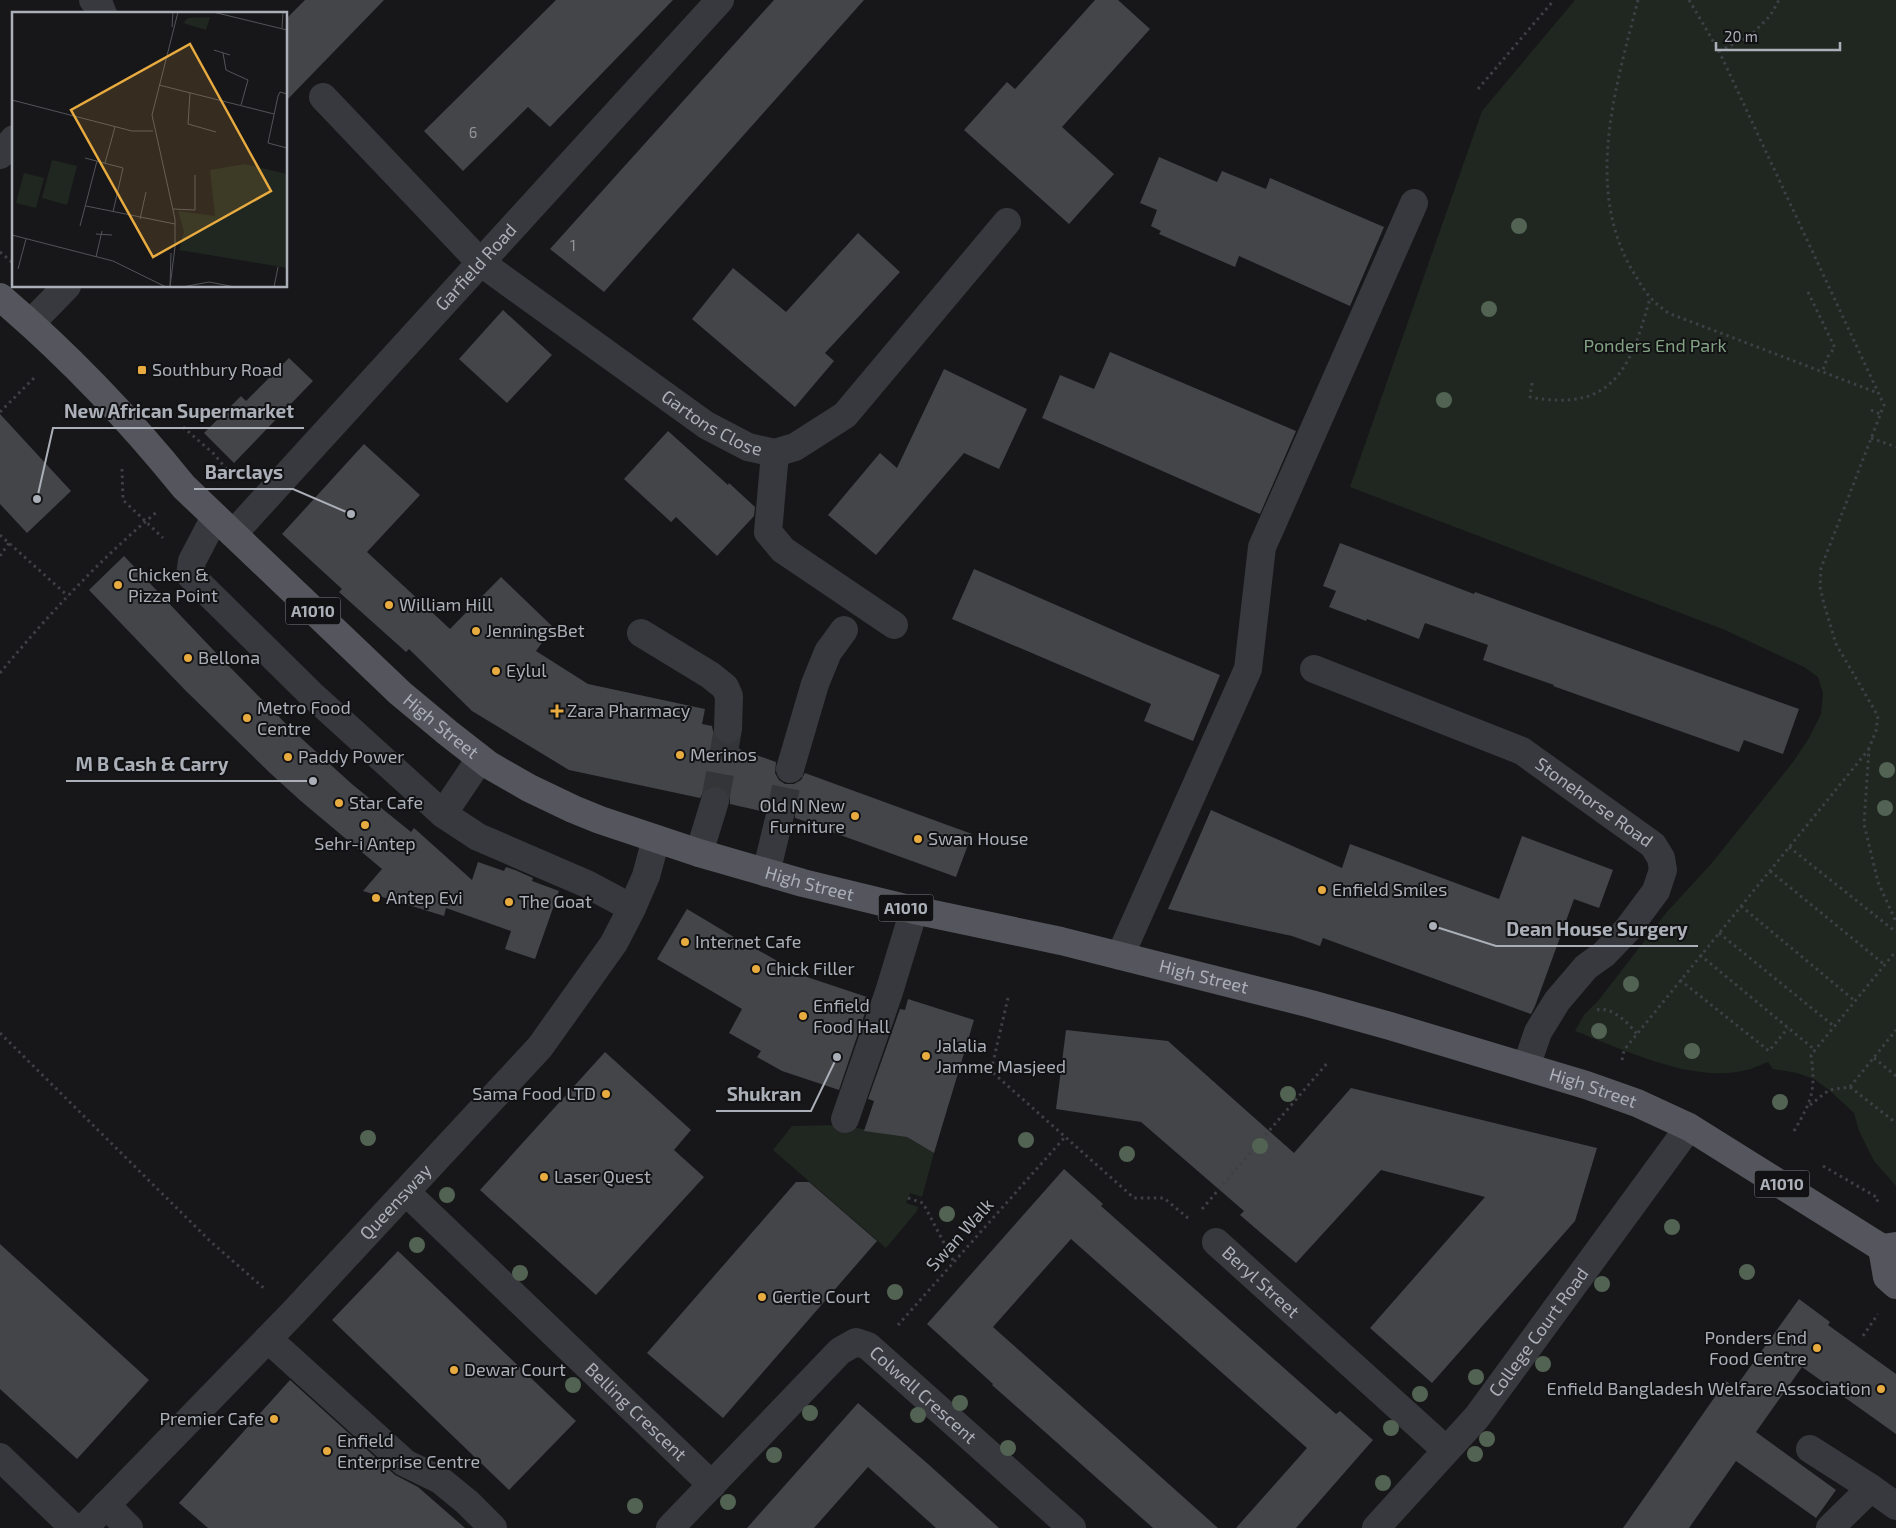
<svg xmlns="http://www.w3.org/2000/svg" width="1896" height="1528" font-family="'Exo 2',sans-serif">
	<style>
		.green { fill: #1f2720 }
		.building { fill: #444549 }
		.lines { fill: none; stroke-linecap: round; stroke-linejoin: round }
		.minor-tunnel { stroke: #343539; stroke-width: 28; stroke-dasharray: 28 14; stroke-linecap: butt }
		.path { stroke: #3e4045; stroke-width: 3; stroke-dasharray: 2.5 4; stroke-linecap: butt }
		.minor { stroke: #38393e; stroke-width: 28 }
		.major { stroke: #55565d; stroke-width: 28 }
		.tree { fill: #526353 }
		.poi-dot { fill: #e8ab40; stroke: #121214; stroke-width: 2 }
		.labels { text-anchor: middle; stroke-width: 4; stroke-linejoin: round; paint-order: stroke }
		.number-label { font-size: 15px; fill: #90949c }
		.shield { fill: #121214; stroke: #7c8087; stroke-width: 1 }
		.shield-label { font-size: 16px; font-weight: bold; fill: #aaafb8 }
		.street-label { font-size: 18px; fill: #aaafb8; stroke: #121214 }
		.park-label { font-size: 18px; fill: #82a283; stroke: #121214 }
		.poi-label { font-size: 18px; fill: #aaafb8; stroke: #121214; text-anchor: start }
		.inset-road { fill: none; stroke: #525459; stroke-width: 1 }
		.view { fill: #e8ab40; fill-opacity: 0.15; stroke: #e8ab40; stroke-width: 2.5 }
		.inset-edge { fill: none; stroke: #aaafb8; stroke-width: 2.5 }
		.leader { fill: none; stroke: #aaafb8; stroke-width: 2 }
		.callout-dot { fill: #aaafb8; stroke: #121214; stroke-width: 2 }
		.callout-label { font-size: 19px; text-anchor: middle; font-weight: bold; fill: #aaafb8; stroke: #121214; stroke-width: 4; stroke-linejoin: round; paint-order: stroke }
	</style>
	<rect width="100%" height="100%" fill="#171719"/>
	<g class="green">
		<path d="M 1575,0 L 1896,0 L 1896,1186 L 1874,1161 L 1859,1131 L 1854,1113 L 1829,1090 L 1814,1079 L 1797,1073 L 1773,1069 L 1768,1062 C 1761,1064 1754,1069 1746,1070 C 1694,1084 1624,1050 1575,1031 L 1584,1015 L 1598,1001 L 1666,913 L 1711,864 L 1793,762 L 1809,738 L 1821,714 L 1823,693 L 1818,677 L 1804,667 L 1725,630 L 1350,487 L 1482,111 Z"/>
		<path d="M 840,1125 L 907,1137 L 934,1153 L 922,1197 L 910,1193 L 906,1203 L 918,1207 L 917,1211 L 886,1248 L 773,1150 L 792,1126 Z"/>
	</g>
	<g class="building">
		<path d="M 305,0 L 384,0 L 286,101 L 286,19 Z"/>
		<path d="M 556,0 L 673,0 L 550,127 L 528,107 L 463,171 L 424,131 Z"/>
		<path d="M 774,0 L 864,0 L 604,292 L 550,249 Z"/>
		<path d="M 1095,0 L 1118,0 L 1150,29 L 1062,127 L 1114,174 L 1069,224 L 964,130 L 1007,82 L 1015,89 Z"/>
		<path d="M 1159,157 L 1217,182 L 1222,171 L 1266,189 L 1270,178 L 1384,227 L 1350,306 L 1239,256 L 1235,267 L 1159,234 L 1161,231 L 1151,226 L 1157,210 L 1140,203 Z"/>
		<path d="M 858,233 L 900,272 L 825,353 L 834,361 L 795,407 L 692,319 L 733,268 L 786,312 Z"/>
		<path d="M 503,310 L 552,355 L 507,403 L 459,359 Z"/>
		<path d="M 1110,352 L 1296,431 L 1260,514 L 1042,418 L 1060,375 L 1094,389 Z"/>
		<path d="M 289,358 L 313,381 L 234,463 L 204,433 L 241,396 L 246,401 Z"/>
		<path d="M 944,369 L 1027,409 L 999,469 L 964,453 L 876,555 L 828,515 L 880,453 L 897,468 Z"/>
		<path d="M 0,414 L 71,491 L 27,533 L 0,504 Z"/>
		<path d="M 668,431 L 728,485 L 729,483 L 755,507 L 754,516 L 717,556 L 676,517 L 671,522 L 624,479 Z"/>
		<path d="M 364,444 L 420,495 L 367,552 L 450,629 L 501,577 L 553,627 L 536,651 L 588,684 L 705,709 L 702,724 L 712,726 L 714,736 L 719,742 L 776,762 L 775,773 L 779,780 L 785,784 L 794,784 L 801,780 L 805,773 L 972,834 L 956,877 L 832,832 L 832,830 L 795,818 L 795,810 L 790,803 L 784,800 L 775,800 L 768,805 L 765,812 L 730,804 L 730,797 L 727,791 L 719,786 L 711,786 L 705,789 L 700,798 L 569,770 L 472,711 L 409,649 L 406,652 L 339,592 L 342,589 L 282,534 Z"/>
		<path d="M 1340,543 L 1474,594 L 1475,592 L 1799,709 L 1783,754 L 1744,740 L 1739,752 L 1553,686 L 1554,685 L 1483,660 L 1488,645 L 1425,623 L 1419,639 L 1367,619 L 1366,621 L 1329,607 L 1336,591 L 1323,586 Z"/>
		<path d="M 124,556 L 219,656 L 291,729 L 353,785 L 411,832 L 414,828 L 472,880 L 478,862 L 504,871 L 506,867 L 515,870 L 533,878 L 532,881 L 559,891 L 535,959 L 505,949 L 511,931 L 446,908 L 444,916 L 363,891 L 382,869 L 302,802 L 270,773 L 185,690 L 89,590 Z"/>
		<path d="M 974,569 L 1143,643 L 1220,675 L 1193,741 L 1144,721 L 1151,704 L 952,619 Z"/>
		<path d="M 1211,810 L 1342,868 L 1350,844 L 1499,899 L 1522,836 L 1613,870 L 1599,908 L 1574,899 L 1535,1006 L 1531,1014 L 1323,938 L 1320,946 L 1292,936 L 1168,909 Z"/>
		<path d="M 687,909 L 749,946 L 749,945 L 804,976 L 870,998 L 839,1090 L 782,1071 L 757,1057 L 761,1051 L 729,1033 L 742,1009 L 657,959 Z"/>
		<path d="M 908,999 L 974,1020 L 934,1153 L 907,1137 L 864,1131 L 874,1101 L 868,1099 L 900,1009 L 905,1010 Z"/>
		<path d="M 1066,1030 L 1168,1041 L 1294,1153 L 1351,1088 L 1597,1148 L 1575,1221 L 1432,1383 L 1370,1328 L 1485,1197 L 1381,1170 L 1296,1263 L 1240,1215 L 1244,1211 L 1141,1122 L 1056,1109 Z"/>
		<path d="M 605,1052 L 691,1130 L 674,1150 L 704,1177 L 596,1295 L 480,1190 Z"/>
		<path d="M 1064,1169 L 1103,1204 L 1101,1206 L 1276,1361 L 1336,1414 L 1340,1411 L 1373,1440 L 1296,1528 L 1236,1528 L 1307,1448 L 1071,1239 L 993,1327 L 1218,1528 L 1153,1528 L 992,1385 L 993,1384 L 927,1324 Z"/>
		<path d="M 796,1182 L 809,1182 L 877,1241 L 723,1418 L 647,1353 Z"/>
		<path d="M 0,1244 L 149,1380 L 77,1459 L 0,1389 Z"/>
		<path d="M 398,1251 L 576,1421 L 509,1490 L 332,1320 Z"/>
		<path d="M 1799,1299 L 1830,1322 L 1828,1325 L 1896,1374 L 1896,1434 L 1802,1367 L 1756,1432 L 1836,1490 L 1816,1518 L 1736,1461 L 1689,1528 L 1623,1528 L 1726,1381 L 1735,1388 Z"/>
		<path d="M 290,1380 L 395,1475 L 418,1487 L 465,1528 L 208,1528 L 179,1503 Z"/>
		<path d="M 858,1403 L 928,1464 L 999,1528 L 936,1528 L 868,1467 L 814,1528 L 747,1528 Z"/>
	</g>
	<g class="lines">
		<g class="minor-tunnel">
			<path d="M 715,801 L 728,729"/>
			<path d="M 780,815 L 790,769"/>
		</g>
		<g class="path">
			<path d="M 1638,0 C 1616,86 1584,187 1632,270 C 1638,279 1643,290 1651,298 C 1656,304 1662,308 1668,313 L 1878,393"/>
			<path d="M 1689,0 L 1719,51 L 1884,405 L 1821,568 L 1820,587 L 1824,604 L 1836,644 L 1878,716 L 1876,731 L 1869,748 L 1864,824 L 1878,882 L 1896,922"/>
			<path d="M 1719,51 L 1749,37 L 1770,16 L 1779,0"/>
			<path d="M 1478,89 L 1554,0"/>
			<path d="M 0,252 L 13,263"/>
			<path d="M 1808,292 L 1835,348 L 1829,354 L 1822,372"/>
			<path d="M 1532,383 L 1530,397 C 1613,413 1631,368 1650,298"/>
			<path d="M 1871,410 L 1880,414"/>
			<path d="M 0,412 L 35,377"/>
			<path d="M 183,427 L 214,454 L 233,477 L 231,480"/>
			<path d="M 1871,438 L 1896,447"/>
			<path d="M 122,469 L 123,500 L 163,538"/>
			<path d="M 0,535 L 68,596"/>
			<path d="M 0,556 L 9,543"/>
			<path d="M 0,673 C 48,615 100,559 158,511"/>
			<path d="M 1789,847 L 1896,932"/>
			<path d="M 1770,871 L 1885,965"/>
			<path d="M 1741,906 L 1855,1001"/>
			<path d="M 1719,933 L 1835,1027"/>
			<path d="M 1700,955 L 1815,1050"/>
			<path d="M 1680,980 L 1769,1051 L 1788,1028"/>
			<path d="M 1008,998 L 991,1071 L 1134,1198 L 1164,1198 L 1189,1219"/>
			<path d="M 1597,1010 C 1612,1006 1628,1023 1637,1034"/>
			<path d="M 0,1033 L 210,1241 L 266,1290"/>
			<path d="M 1874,1058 L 1896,1076"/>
			<path d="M 1622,1060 L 1624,1050 L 1869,749"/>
			<path d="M 1850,1087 L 1896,1123"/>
			<path d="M 1810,1105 L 1829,1090 L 1850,1087 L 1896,1030"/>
			<path d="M 1794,1131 C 1812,1100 1816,1091 1811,1055 L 1896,951"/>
			<path d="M 1823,1166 L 1878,1198 L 1877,1202"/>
			<path d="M 908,1198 L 923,1203 L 954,1262"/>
			<path d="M 1202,1209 L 1329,1061"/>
			<path d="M 898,1325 L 1065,1137"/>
			<path d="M 1863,1336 L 1878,1314"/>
		</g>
		<g class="minor">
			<path d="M 93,0 L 99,4 L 103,14"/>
			<path id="s1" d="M 323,97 L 480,262 L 706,425 L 748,447 L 775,453 L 795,447 L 845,415 L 1007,222"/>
			<path d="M 0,155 L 14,139"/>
			<path d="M 31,323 L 67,286"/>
			<path d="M 775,453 L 768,532 L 783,550 L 894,625"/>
			<path d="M 215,517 L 192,561 L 190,575 L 311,694 L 443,814 L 478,837 L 587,884 L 632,908"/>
			<path id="s2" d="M 233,534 L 720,0"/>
			<path d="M 641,633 L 710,675 L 725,687 L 729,696 L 728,729"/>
			<path id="s3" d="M 1314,669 L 1522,751 L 1653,845 L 1661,858 L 1663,870 L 1656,891 L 1627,930 L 1604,954 L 1586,967 L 1557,1001 L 1538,1032 L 1526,1067"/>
			<path d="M 790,769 L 815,684 L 828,652 L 844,630"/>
			<path d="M 443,814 L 480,759"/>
			<path d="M 699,853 L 715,801"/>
			<path d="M 766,873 L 780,815"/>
			<path d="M 1120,956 L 1248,669 L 1262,547 L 1414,203"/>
			<path d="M 845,1119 L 889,992 L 914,910"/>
			<path id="s4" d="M 406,1192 L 712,1485"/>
			<path id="s5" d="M 1216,1242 L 1446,1450"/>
			<path d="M 268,1339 L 405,1463 L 440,1480 L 467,1502 L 493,1528"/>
			<path d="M 1810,1449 L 1871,1488 L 1896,1506"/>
			<path d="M 0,1457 L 74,1528"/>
			<path d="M 106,1505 L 129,1528"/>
			<path id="s6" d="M 84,1528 L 293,1313 L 540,1047 L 614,943 L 632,908 L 646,876 L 656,839"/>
			<path id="s7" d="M 670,1528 L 840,1351 L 856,1342 L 868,1346 L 1072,1528"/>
			<path id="s8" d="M 1376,1528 L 1477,1417 L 1689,1127"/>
			<path d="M 1830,1528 L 1871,1488"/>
		</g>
		<g class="major">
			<path id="s9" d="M 0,297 C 67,354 129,419 184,487 L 400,693 L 448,733 L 489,765 L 529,788 L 573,809 L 600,820 L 699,853 L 803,883 L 914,910 L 1061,941 L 1311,1004 L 1390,1026 L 1586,1085 L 1637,1103 L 1689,1127 L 1882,1248 L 1896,1246"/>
			<path d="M 1882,1248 L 1887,1277 L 1896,1285"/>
		</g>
	</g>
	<g class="tree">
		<circle cx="1519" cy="226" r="8"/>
		<circle cx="1489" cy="309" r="8"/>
		<circle cx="1444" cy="400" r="8"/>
		<circle cx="1887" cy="770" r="8"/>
		<circle cx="1885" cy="808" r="8"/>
		<circle cx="1631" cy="984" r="8"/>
		<circle cx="1599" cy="1031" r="8"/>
		<circle cx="1692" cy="1051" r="8"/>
		<circle cx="1288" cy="1094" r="8"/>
		<circle cx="1780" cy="1102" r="8"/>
		<circle cx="368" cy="1138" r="8"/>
		<circle cx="1026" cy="1140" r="8"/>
		<circle cx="1260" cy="1146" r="8"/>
		<circle cx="1127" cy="1154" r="8"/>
		<circle cx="447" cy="1195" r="8"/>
		<circle cx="947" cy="1214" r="8"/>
		<circle cx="1672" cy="1227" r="8"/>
		<circle cx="417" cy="1245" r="8"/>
		<circle cx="1747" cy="1272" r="8"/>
		<circle cx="520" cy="1273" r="8"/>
		<circle cx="1602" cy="1284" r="8"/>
		<circle cx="895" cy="1292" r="8"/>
		<circle cx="1543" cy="1364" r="8"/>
		<circle cx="1476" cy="1377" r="8"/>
		<circle cx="573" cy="1385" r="8"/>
		<circle cx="1420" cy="1394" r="8"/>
		<circle cx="960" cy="1403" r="8"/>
		<circle cx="810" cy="1413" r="8"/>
		<circle cx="918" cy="1415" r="8"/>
		<circle cx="1391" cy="1428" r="8"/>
		<circle cx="1487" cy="1439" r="8"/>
		<circle cx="1008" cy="1448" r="8"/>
		<circle cx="1475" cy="1454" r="8"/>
		<circle cx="774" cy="1455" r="8"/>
		<circle cx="1383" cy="1483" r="8"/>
		<circle cx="728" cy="1502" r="8"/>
		<circle cx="635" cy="1506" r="8"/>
	</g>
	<g class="poi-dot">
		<rect x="137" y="365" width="10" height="10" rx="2.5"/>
		<circle cx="118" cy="585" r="5"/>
		<circle cx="389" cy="605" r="5"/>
		<circle cx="476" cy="631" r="5"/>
		<circle cx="188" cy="658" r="5"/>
		<circle cx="496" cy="671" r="5"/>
		<path d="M554.5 703.5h5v5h5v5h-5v5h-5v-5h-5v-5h5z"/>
		<circle cx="247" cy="718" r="5"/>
		<circle cx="680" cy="755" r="5"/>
		<circle cx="288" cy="757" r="5"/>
		<circle cx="339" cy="803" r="5"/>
		<circle cx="855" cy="816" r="5"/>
		<circle cx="365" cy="825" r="5"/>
		<circle cx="918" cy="839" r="5"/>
		<circle cx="1322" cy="890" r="5"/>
		<circle cx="376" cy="898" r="5"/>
		<circle cx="509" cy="902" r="5"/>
		<circle cx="685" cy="942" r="5"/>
		<circle cx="756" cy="969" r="5"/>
		<circle cx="803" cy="1016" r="5"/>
		<circle cx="926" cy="1056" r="5"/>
		<circle cx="606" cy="1094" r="5"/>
		<circle cx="544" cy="1177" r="5"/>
		<circle cx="762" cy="1297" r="5"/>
		<circle cx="1817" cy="1348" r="5"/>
		<circle cx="454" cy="1370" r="5"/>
		<circle cx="1881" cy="1389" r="5"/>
		<circle cx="274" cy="1419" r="5"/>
		<circle cx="327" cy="1451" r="5"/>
	</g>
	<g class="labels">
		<g class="number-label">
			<text x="473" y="138">6</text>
			<text x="573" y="251">1</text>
		</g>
		<g class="shield">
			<rect x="285.5" y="597.5" width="55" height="27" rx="4"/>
			<rect x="878.5" y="894.5" width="55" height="27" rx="4"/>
			<rect x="1754.5" y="1170.5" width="55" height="27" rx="4"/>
		</g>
		<g class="shield-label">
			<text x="313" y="617">A1010</text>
			<text x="906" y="914">A1010</text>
			<text x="1782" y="1190">A1010</text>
		</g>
		<g class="street-label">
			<text dy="6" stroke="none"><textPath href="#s2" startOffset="361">Garfield Road</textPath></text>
			<text dy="6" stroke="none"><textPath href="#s1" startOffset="511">Gartons Close</textPath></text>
			<text dy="6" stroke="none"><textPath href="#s9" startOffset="616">High Street</textPath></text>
			<text dy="6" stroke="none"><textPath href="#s3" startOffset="312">Stonehorse Road</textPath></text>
			<text dy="6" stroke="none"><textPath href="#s9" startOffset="1021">High Street</textPath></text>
			<text dy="6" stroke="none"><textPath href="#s9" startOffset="1426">High Street</textPath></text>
			<text dy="6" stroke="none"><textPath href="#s9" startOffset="1831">High Street</textPath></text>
			<text dy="6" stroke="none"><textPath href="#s6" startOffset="451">Queensway</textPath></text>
			<text transform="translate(960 1235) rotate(-48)" y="6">Swan Walk</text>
			<text dy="6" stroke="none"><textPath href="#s5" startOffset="60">Beryl Street</textPath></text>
			<text dy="6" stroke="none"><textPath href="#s8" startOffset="255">College Court Road</textPath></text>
			<text dy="6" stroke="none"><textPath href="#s7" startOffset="350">Colwell Crescent</textPath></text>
			<text dy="6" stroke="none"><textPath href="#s4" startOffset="318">Belling Crescent</textPath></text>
		</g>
		<g class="park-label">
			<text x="1655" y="352">Ponders End Park</text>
		</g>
		<g class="poi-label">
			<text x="152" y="376">Southbury Road</text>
			<text x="128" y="581">Chicken &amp;<tspan x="128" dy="21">Pizza Point</tspan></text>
			<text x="399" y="611">William Hill</text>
			<text x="486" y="637">JenningsBet</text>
			<text x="198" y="664">Bellona</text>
			<text x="506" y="677">Eylul</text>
			<text x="257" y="714">Metro Food<tspan x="257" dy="21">Centre</tspan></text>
			<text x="567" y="717">Zara Pharmacy</text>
			<text x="690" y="761">Merinos</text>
			<text x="298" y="763">Paddy Power</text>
			<text x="349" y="809">Star Cafe</text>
			<text x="845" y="812" text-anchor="end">Old N New<tspan x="845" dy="21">Furniture</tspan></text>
			<text x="928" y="845">Swan House</text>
			<text x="365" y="850" text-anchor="middle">Sehr-i Antep</text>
			<text x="1332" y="896">Enfield Smiles</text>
			<text x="386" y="904">Antep Evi</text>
			<text x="519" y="908">The Goat</text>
			<text x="695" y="948">Internet Cafe</text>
			<text x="766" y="975">Chick Filler</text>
			<text x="813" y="1012">Enfield<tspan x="813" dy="21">Food Hall</tspan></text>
			<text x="936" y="1052">Jalalia<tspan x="936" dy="21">Jamme Masjeed</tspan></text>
			<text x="596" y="1100" text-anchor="end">Sama Food LTD</text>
			<text x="554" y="1183">Laser Quest</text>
			<text x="772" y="1303">Gertie Court</text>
			<text x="1807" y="1344" text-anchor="end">Ponders End<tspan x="1807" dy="21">Food Centre</tspan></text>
			<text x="464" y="1376">Dewar Court</text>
			<text x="1871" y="1395" text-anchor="end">Enfield Bangladesh Welfare Association</text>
			<text x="264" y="1425" text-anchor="end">Premier Cafe</text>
			<text x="337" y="1447">Enfield<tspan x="337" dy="21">Enterprise Centre</tspan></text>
		</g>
	</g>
	<g transform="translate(12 12)">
		<rect width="275" height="275" fill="#171719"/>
		<path d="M 198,5 L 194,18 L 171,11 L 176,6 ZM 40,148 L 65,154 L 55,193 L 30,186 ZM 233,152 L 275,162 L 275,256 L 167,238 L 172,220 L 166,199 L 203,204 L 198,158 ZM 12,161 L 32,166 L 24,196 L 4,191 Z" fill="#1f2720"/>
		<path class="inset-road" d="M 201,0 L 275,18M 160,15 L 161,0M 270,16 L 271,0M 202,38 L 218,43M 211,41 L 214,58 L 236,68 L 229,93M 147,73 L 262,102M 178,81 L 176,112 L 204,120M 275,82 L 268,80 L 266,84 L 256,131 L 275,136M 0,88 L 120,119 L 141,119M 73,146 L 111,156 L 101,200M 93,151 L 103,115M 74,194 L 163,212M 161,197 L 183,198 L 183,163M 128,207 L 134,180M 68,214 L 85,149M 84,222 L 100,223M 0,223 L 101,249 L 154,275M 84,245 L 90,219M 6,257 L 14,227M 158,275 L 163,235 L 163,207 L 140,103 L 166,0M 158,275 L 159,241M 170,275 L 197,270 L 223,275M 262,275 L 266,255"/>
		<path class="view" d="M 178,32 L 259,179 L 141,245 L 59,98 Z"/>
		<rect width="275" height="275" class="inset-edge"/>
	</g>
	<path class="leader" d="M37 499L53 428H304M351 514L293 489H194M313 781L239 781H66M1433 926L1496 946H1698M837 1057L811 1111H716"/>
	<g class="callout-dot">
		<circle cx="37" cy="499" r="5"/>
		<circle cx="351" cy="514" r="5"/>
		<circle cx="313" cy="781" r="5"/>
		<circle cx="1433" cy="926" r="5"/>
		<circle cx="837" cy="1057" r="5"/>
	</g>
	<g class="callout-label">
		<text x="179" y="418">New African Supermarket</text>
		<text x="244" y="479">Barclays</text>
		<text x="152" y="771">M B Cash &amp; Carry</text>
		<text x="1597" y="936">Dean House Surgery</text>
		<text x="764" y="1101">Shukran</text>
	</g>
	<path d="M1716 42v8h124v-8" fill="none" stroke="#aaafb8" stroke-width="2.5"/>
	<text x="1724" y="42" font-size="15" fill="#aaafb8" stroke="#121214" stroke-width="4" paint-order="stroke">20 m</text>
</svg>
